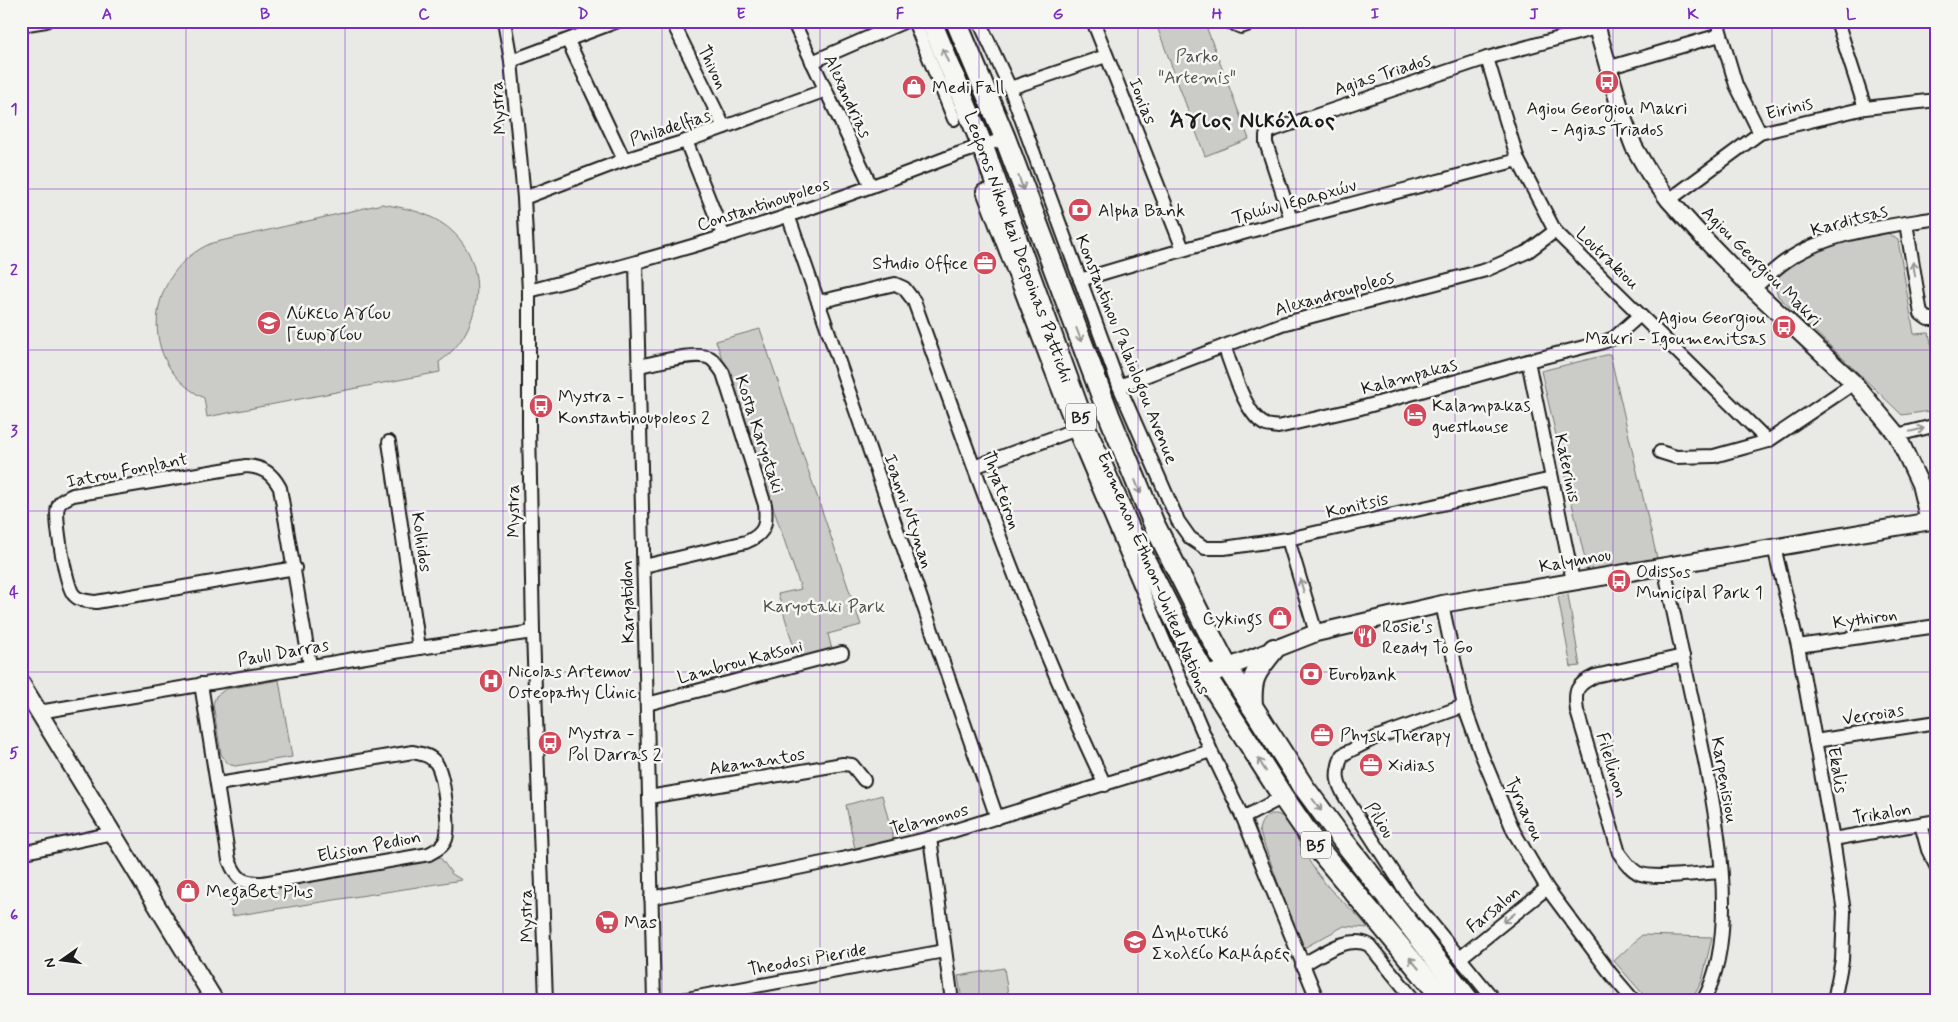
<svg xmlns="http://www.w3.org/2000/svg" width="1958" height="1022" font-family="Mynerve,sans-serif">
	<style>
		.green { fill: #cbcbc7; stroke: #747472 }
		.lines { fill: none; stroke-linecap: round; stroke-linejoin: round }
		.minor-casing { stroke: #1c1c1c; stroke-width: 16 }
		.tertiary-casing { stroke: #1c1c1c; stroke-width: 20 }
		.primary-casing { stroke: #1c1c1c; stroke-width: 24 }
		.minor { stroke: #f6f6f2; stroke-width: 12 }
		.tertiary { stroke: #f6f6f2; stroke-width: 16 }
		.primary { stroke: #f6f6f2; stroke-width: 20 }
		.oneway { stroke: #949492 }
		.grid { fill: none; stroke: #7b2cbf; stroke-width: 1; stroke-opacity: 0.55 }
		.labels { text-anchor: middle; stroke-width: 5; stroke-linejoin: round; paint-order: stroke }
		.shield { fill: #f6f6f2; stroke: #5d5d5c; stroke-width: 1 }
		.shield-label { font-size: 16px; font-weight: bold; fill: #1c1c1c }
		.park-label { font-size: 18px; fill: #51514f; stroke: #f6f6f2 }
		.street-label { font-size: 18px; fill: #1c1c1c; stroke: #f6f6f2 }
		.poi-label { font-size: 18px; fill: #1c1c1c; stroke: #f6f6f2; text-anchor: start }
		.district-label { font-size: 22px; font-weight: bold; letter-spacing: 1px; fill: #1c1c1c; stroke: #f6f6f2 }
		.neatline { fill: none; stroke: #7b2cbf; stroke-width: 2 }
		.grid-label { font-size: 16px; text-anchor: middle; font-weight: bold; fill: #7b2cbf }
	</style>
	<rect width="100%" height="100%" fill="#e9e9e5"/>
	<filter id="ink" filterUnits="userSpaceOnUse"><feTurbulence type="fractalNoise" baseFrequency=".02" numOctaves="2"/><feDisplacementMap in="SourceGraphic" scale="10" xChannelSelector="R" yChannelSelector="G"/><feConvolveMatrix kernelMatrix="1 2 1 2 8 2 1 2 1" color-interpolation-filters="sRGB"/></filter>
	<g filter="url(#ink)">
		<g class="green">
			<path d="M 1155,21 L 1204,21 L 1249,139 L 1205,156 Z"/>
			<path d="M 382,204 C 404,208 424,211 443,224 C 492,257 485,331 439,362 L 440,372 L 207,417 L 204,398 C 136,364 145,271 212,243 Z"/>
			<path d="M 1885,231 L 1898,240 L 1914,334 L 1929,333 L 1937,372 L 1937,410 L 1902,415 L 1778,296 L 1773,279 L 1793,261 L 1832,245 Z"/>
			<path d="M 760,329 L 861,625 L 828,634 L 832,650 L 797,658 L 778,594 L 801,589 L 716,341 Z"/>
			<path d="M 1610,354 L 1657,558 L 1588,572 L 1541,371 Z"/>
			<path d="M 1568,595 L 1580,666 L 1571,667 L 1558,597 Z"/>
			<path d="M 279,680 L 292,757 L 235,766 L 228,764 L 221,754 L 213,704 L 216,696 L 226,689 Z"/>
			<path d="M 882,795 L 894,841 L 855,849 L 846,805 Z"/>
			<path d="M 1271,814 L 1277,814 L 1288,819 C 1299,845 1311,868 1330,889 C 1342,902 1357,913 1368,928 L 1344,926 L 1302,949 L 1259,830 C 1261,822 1263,818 1271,814 Z"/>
			<path d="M 440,857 L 452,874 L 462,880 L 232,916 L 227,891 Z"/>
			<path d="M 1642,935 L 1712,937 L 1702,981 L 1691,1001 L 1649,1001 L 1614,961 Z"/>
			<path d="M 1004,968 L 1009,1001 L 962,1001 L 958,976 Z"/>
		</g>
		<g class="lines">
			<g class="minor-casing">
				<g id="minor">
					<path d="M 504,21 L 511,61 L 524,198 L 529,291 L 529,428 L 533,632 L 546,1001"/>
					<path d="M 672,21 L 724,127"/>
					<path d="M 793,21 L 871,186"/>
					<path d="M 914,21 L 954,119"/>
					<path d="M 979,21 L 1010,88 L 1119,386 L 1178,521 L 1190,538 L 1205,548 L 1224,548 L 1288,539 L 1552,479"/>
					<path d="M 1093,21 L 1183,249"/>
					<path d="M 1227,21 L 1241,27 L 1258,21"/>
					<path d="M 1717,21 L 1736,85 L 1760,133"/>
					<path d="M 1837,21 L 1865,108"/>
					<path d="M 21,25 L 46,21"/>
					<path d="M 568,41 L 624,160"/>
					<path d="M 1487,58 L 1518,160 L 1555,231 L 1768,441"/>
					<path d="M 511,61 L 618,21"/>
					<path d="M 812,62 L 906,21"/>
					<path d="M 1607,68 L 1720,35"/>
					<path d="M 1010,88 L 1106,56"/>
					<path d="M 686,141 L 724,237"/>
					<path d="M 983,191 L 1074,430 L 1211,751 L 1243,818 L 1318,1001"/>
					<path d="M 524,198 L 624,160 L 686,141 L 826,90"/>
					<path d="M 1669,200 L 1760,133 L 1865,108 L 1937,100"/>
					<path d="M 788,215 L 997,818"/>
					<path d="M 1291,219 L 1266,143 L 1266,136 L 1270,131 L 1487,58 L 1596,28"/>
					<path d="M 1906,223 L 1921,314 L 1928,319 L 1937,319"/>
					<path d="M 636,263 L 654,1001"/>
					<path d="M 1080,280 C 1225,236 1371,199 1518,160"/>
					<path d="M 1753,289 C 1764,280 1774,269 1786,261 C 1826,232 1889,226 1937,218"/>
					<path d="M 529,291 C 594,274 658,257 722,237 C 797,214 871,187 944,159 C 964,151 985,146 1005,138"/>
					<path d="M 818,302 L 895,284 L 904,288 L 914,301 C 972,464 1030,628 1105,785"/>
					<path d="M 1224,346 C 1232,366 1245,416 1266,425 C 1269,426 1274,426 1278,427 L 1357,409 L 1528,361 L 1600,343 L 1614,338 L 1640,315"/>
					<path d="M 1528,361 L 1573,581"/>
					<path d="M 639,366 C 656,363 695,351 710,358 C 716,362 719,367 723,373 L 765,505 C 767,525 765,534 746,542 L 644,566"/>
					<path d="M 1119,386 L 1282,324 L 1486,270 L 1527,252 L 1555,231"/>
					<path d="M 1897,435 L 1937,425"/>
					<path d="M 389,442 L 419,648"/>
					<path d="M 1660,452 L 1676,457 L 1714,456 L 1768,441 L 1854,383"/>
					<path d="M 974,467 L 1074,430"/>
					<path d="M 1288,539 L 1316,633"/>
					<path d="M 1774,547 L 1798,646 L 1833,839 L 1844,912 L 1842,960 L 1834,1001"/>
					<path d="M 1664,566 C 1674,616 1685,667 1696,718 C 1712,795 1744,929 1703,1001"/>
					<path d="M 295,568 L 96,602 C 88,601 79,601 74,595 C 66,588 54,517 58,507 C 60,500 67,498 73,495 L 246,466 C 263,467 272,473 280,488 L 310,665"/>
					<path d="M 1442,604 L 1464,706 L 1481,753 L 1514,832 L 1547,888 L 1611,974 L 1634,1001"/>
					<path d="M 1798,646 L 1937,626"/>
					<path d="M 1683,656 L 1595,676 C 1576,685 1574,690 1577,711 L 1619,853 C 1625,861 1629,868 1638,873 C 1653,880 1703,873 1721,872"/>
					<path d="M 201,684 L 229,860 C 237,880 242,883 263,883 L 429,854 C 436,850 443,847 446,839 C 450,826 444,774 436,763 C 430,755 422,754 413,752 L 218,784"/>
					<path d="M 647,704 L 842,653"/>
					<path d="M 1464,706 L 1375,738 L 1342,755 C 1335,775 1336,782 1347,800 L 1409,896 L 1495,1001"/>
					<path d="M 39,712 L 419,648 L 533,632"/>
					<path d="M 1815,741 L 1937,722"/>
					<path d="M 649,797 L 843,764 L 852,765 L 864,780"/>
					<path d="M 1243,818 L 1283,797"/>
					<path d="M 1921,824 L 1928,850 L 1937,868"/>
					<path d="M 930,838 L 952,1001"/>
					<path d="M 1833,839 L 1937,821"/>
					<path d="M 21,853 L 113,833"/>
					<path d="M 651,898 L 842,859 L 930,838 L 1211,751"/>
					<path d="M 1460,958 L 1547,888"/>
					<path d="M 1302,965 C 1321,955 1348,934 1369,945 L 1415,1001"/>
					<path d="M 676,1001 L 944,951"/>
				</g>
			</g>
			<g class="tertiary-casing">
				<g id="tertiary">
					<path d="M 1595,21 L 1623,118 L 1634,147 L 1649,173 L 1669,200 L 1696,230 L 1753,289 L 1854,383 L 1897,435 L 1920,484 L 1929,521"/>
					<path d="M 1206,676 L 1316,633 L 1442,604 L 1937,520"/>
					<path d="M 21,683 L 215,1001"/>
				</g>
			</g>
			<g class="primary-casing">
				<g id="primary">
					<path d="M 931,21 L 983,147 L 1085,427 L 1132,535 L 1184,637 L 1206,676 L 1283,797 L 1321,852 L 1445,1001"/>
					<path d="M 956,21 L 1005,138 L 1109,415 L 1154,524 L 1206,627 L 1227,667 L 1303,786 L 1342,839 L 1469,1001"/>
					<path d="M 1252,706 C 1250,676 1256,672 1274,649"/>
				</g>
			</g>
			<use href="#minor" class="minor"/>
			<use href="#tertiary" class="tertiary"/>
			<use href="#primary" class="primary"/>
		</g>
		<defs><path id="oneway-shaft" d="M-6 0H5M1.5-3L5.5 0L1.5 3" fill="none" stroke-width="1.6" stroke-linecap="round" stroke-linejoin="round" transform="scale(1.25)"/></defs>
		<g class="oneway">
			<use href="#oneway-shaft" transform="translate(945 55) rotate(-113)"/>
			<use href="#oneway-shaft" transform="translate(1021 183) rotate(70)"/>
			<use href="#oneway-shaft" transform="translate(1914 269) rotate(-99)"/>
			<use href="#oneway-shaft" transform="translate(1079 335) rotate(69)"/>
			<use href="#oneway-shaft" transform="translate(1917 430) rotate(-14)"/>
			<use href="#oneway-shaft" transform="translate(1138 487) rotate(68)"/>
			<use href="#oneway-shaft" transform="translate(1302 586) rotate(-106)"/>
			<use href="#oneway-shaft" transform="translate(1262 765) rotate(-122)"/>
			<use href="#oneway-shaft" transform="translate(1317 805) rotate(54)"/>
			<use href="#oneway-shaft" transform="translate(1509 918) rotate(141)"/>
			<use href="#oneway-shaft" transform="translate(1414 963) rotate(-130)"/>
		</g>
	</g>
	<path class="grid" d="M 186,21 L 186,1001M 345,21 L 345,1001M 503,21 L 503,1001M 662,21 L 662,1001M 820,21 L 820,1001M 979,21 L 979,1001M 1138,21 L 1138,1001M 1296,21 L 1296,1001M 1455,21 L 1455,1001M 1613,21 L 1613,1001M 1772,21 L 1772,1001M 21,189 L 1937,189M 21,350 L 1937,350M 21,511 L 1937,511M 21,672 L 1937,672M 21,833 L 1937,833"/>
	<defs>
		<g id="bus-disc" transform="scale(1.25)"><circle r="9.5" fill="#d1495b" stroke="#f6f6f2"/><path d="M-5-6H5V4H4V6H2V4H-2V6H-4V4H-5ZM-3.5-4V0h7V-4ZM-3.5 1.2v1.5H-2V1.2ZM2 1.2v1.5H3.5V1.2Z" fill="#fff"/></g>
		<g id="shop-disc" transform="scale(1.25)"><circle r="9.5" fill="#d1495b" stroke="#f6f6f2"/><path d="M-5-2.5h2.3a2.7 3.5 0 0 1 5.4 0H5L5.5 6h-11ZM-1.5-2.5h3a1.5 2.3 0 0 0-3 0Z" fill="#fff"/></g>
		<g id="bank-disc" transform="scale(1.25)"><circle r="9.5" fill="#d1495b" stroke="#f6f6f2"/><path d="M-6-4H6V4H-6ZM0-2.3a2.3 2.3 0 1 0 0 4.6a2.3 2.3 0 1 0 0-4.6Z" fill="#fff"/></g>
		<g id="office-disc" transform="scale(1.25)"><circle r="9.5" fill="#d1495b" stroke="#f6f6f2"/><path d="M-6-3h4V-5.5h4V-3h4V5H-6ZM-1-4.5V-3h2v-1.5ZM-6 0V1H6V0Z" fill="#fff"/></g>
		<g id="school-disc" transform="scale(1.25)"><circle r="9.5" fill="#d1495b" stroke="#f6f6f2"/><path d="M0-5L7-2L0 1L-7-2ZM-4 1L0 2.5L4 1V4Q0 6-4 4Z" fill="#fff"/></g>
		<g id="hotel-disc" transform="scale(1.25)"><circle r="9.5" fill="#d1495b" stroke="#f6f6f2"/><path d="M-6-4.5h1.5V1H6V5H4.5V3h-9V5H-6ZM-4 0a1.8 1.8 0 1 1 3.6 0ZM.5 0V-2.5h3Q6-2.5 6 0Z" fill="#fff"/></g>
		<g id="restaurant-disc" transform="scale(1.25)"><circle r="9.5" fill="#d1495b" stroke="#f6f6f2"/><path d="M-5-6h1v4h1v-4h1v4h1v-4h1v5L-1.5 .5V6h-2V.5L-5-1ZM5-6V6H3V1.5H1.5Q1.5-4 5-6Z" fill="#fff"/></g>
		<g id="hospital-disc" transform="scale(1.25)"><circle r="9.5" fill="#d1495b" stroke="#f6f6f2"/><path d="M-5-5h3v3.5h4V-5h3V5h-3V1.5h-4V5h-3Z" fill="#fff"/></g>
		<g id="supermarket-disc" transform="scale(1.25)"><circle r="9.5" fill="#d1495b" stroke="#f6f6f2"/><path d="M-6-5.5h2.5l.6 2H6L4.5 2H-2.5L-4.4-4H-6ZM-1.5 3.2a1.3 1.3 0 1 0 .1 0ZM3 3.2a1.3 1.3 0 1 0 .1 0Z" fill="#fff"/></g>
	</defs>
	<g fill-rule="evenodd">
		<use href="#bus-disc" x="1607" y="82"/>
		<use href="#shop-disc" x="914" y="87"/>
		<use href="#bank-disc" x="1080" y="210"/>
		<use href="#office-disc" x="985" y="263"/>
		<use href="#school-disc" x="269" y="323"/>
		<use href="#bus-disc" x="1784" y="327"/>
		<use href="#bus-disc" x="541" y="406"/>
		<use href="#hotel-disc" x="1415" y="415"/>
		<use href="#bus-disc" x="1619" y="581"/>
		<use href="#shop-disc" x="1280" y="618"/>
		<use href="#restaurant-disc" x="1365" y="636"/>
		<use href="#bank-disc" x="1311" y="674"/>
		<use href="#hospital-disc" x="491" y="681"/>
		<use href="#office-disc" x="1322" y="735"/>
		<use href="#bus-disc" x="550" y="743"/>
		<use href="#office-disc" x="1371" y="765"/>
		<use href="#shop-disc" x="188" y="891"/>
		<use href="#supermarket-disc" x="607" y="922"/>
		<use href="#school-disc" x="1135" y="942"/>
	</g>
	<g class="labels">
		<g class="shield">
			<rect x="1066" y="403.5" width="30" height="27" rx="4"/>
			<rect x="1301" y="831.5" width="30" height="27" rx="4"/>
		</g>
		<g class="shield-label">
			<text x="1081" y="423">B5</text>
			<text x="1316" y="851">B5</text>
		</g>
		<g class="park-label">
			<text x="1197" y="62">Parko<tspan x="1197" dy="21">"Artemis"</tspan></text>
			<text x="824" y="612">Karyotaki Park</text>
		</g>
		<g class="street-label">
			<text transform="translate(713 67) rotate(64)" y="6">Thivon</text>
			<text transform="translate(1382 74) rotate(-18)" y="6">Agias Triados</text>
			<text transform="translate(848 96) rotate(65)" y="6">Alexandrias</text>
			<text transform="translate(1143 101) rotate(69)" y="6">Ionias</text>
			<text transform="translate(498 108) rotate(-95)" y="6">Mystra</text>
			<text transform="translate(1789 108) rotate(-14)" y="6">Eirinis</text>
			<text transform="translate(670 127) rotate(-18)" y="6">Philadelfias</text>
			<text transform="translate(1294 201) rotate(-15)" y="6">Τριών Ιεραρχών</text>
			<text transform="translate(763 204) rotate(-18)" y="6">Constantinoupoleos</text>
			<text transform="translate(1849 220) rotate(-15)" y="6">Karditsas</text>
			<text transform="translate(1019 247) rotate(70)" y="6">Leoforos Nikou kai Despoinas Pattichi</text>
			<text transform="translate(1608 258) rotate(44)" y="6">Loutrakiou</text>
			<text transform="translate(1762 266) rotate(45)" y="6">Agiou Georgiou Makri</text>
			<text transform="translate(1334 293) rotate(-16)" y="6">Alexandroupoleos</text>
			<text transform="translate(1127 349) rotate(68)" y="6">Konstantinou Palaiologou Avenue</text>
			<text transform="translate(1409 376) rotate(-15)" y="6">Kalampakas</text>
			<text transform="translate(760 434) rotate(72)" y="6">Kosta Karyotaki</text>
			<text transform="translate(1568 468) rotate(78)" y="6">Katerinis</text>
			<text transform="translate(127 470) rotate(-11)" y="6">Iatrou Fonplant</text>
			<text transform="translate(1002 490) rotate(70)" y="6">Thyateiron</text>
			<text transform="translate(1357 505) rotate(-13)" y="6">Konitsis</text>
			<text transform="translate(513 511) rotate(-91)" y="6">Mystra</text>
			<text transform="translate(909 511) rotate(71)" y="6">Ioanni Ntynan</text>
			<text transform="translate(422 542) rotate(82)" y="6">Kolhidos</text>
			<text transform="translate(1575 560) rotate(-10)" y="6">Kalymnou</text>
			<text transform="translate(1154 573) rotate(67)" y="6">Enomenon Ethnon-United Nations</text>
			<text transform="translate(627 602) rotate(-91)" y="6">Karyatidon</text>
			<text transform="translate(1865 618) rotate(-8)" y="6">Kythiron</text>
			<text transform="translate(283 652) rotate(-10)" y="6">Paull Darras</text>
			<text transform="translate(740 661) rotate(-15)" y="6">Lambrou Katsoni</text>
			<text transform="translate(1873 714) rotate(-9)" y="6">Verroias</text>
			<text transform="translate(757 761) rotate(-9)" y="6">Akamantos</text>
			<text transform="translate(1612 765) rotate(73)" y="6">Filellinon</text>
			<text transform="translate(1838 770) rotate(80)" y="6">Ekalis</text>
			<text transform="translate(1725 780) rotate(80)" y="6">Karpenisiou</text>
			<text transform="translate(1525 809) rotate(65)" y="6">Tyrnavou</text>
			<text transform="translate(1882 813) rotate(-9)" y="6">Trikalon</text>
			<text transform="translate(929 819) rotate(-15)" y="6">Telamonos</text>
			<text transform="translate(1380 820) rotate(57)" y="6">Piliou</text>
			<text transform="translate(369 846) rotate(-11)" y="6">Elision Pedion</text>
			<text transform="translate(1493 909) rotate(-39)" y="6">Farsalon</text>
			<text transform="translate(526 916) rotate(-92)" y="6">Mystra</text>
			<text transform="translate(807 959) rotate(-10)" y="6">Theodosi Pieride</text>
		</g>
		<g class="poi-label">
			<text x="932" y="93">Medi Fall</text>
			<text x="1607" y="114" text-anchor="middle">Agiou Georgiou Makri<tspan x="1607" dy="21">- Agias Triados</tspan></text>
			<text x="1098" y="216">Alpha Bank</text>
			<text x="968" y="269" text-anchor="end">Studio Office</text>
			<text x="286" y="319">Λύκειο Αγίου<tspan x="286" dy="21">Γεωργίου</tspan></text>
			<text x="1766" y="323" text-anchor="end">Agiou Georgiou<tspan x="1766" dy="21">Makri - Igoumenitsas</tspan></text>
			<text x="558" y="402">Mystra -<tspan x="558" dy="21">Konstantinoupoleos 2</tspan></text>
			<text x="1432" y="411">Kalampakas<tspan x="1432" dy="21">guesthouse</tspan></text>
			<text x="1636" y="577">Odissos<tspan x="1636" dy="21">Municipal Park 1</tspan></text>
			<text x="1262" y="624" text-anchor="end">Cykings</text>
			<text x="1382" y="632">Rosie's<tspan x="1382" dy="21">Ready To Go</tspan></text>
			<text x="508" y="677">Nicolas Artemov<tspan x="508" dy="21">Osteopathy Clinic</tspan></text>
			<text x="1328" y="680">Eurobank</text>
			<text x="568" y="739">Mystra -<tspan x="568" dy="21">Pol Darras 2</tspan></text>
			<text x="1340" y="741">Physk Therapy</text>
			<text x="1388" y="771">Xidias</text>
			<text x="206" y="897">MegaBet Plus</text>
			<text x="624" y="928">Mas</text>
			<text x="1152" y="938">Δημοτικό<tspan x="1152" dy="21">Σχολείο Καμάρες</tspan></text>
		</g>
		<g class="district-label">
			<text x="1253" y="127">Άγιος Νικόλαος</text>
		</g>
	</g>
	<rect width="1958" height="1022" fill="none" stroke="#f6f6f2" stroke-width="55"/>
	<g transform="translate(62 960) rotate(256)" stroke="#f6f6f2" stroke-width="4" paint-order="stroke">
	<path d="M0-4L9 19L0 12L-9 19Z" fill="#1c1c1c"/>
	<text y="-8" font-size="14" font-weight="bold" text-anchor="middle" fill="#1c1c1c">N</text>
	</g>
	<rect x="28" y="28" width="1902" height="966" class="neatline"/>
	<g class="grid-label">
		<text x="107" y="19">A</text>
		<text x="265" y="19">B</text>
		<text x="424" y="19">C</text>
		<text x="583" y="19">D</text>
		<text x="741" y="19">E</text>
		<text x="900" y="19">F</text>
		<text x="1058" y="19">G</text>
		<text x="1217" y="19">H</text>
		<text x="1375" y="19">I</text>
		<text x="1534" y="19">J</text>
		<text x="1693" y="19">K</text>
		<text x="1851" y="19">L</text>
		<text x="14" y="114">1</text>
		<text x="14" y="275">2</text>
		<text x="14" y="436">3</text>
		<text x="14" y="597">4</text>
		<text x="14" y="758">5</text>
		<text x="14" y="920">6</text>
	</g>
</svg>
